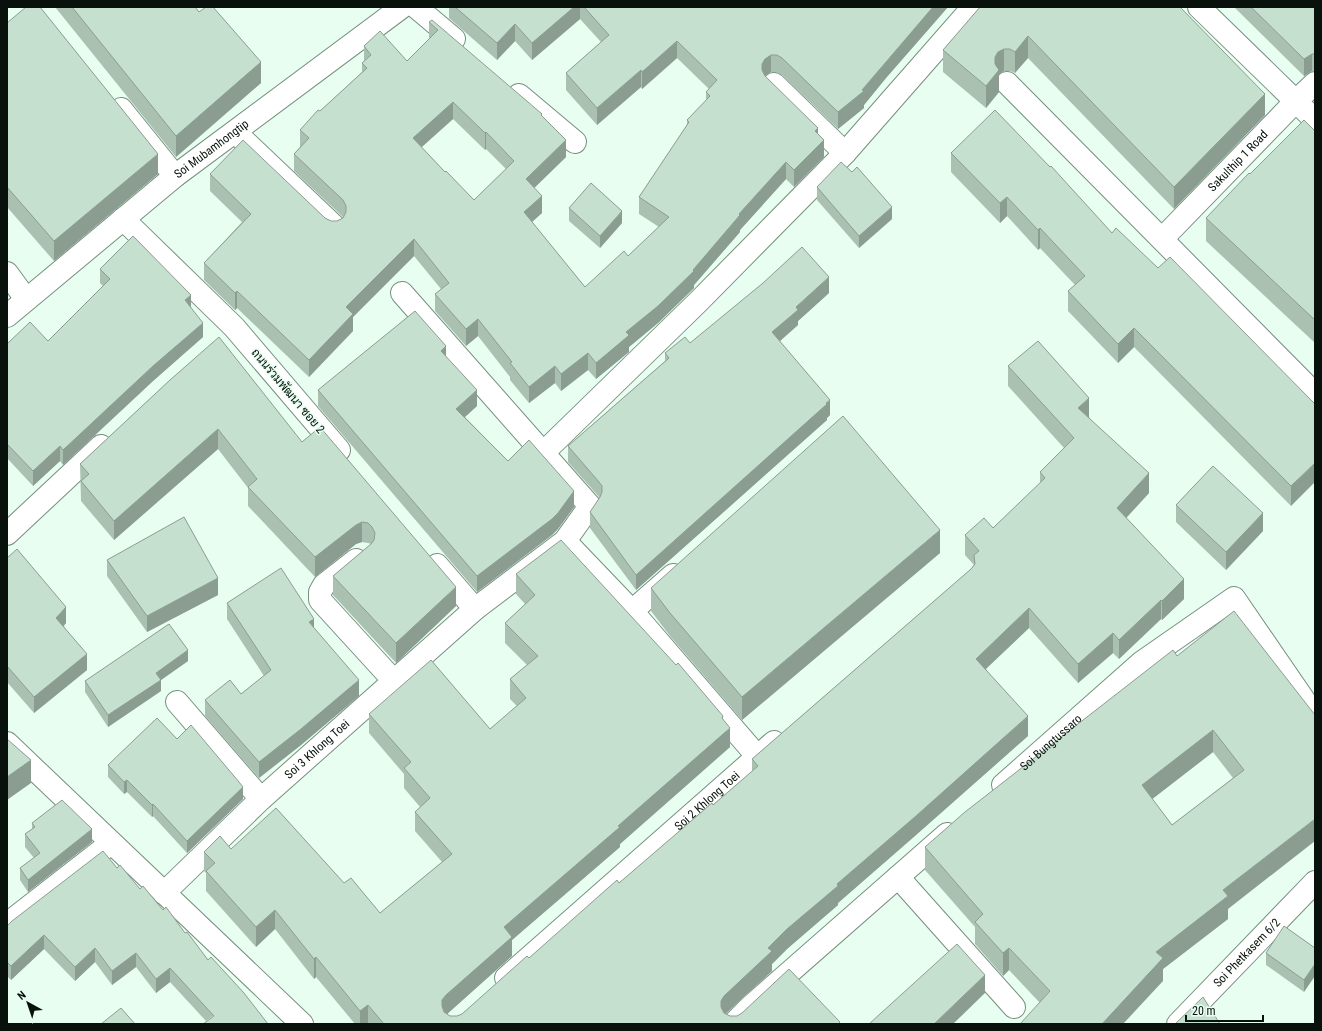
<svg xmlns="http://www.w3.org/2000/svg" width="1322" height="1031" font-family="'Roboto Condensed',Sarabun,sans-serif">
	<style>
		.lines { fill: none; stroke-linecap: round; stroke-linejoin: round }
		.minor-casing { stroke: #768f80; stroke-width: 24 }
		.minor { stroke: #fff; stroke-width: 22 }
		.wall { fill: #aac1b2; fill-rule: evenodd }
		.shaded-wall { fill: #8b9d91 }
		.building { fill: #c6e0cf; stroke: #8b9d91; fill-rule: evenodd }
		.labels { text-anchor: middle; stroke-width: 3; stroke-linejoin: round; paint-order: stroke }
		.street-label { font-size: 12px; fill: #08110c; stroke: #e8fef0 }
	</style>
	<rect width="100%" height="100%" fill="#e8fef0"/>
	<g class="lines">
		<g class="minor-casing">
			<g id="minor">
				<path d="M 416,7 L 454,39"/>
				<path d="M 1199,7 L 1315,120"/>
				<path d="M 1007,83 L 1315,394"/>
				<path d="M 774,84 L 845,153"/>
				<path d="M 519,95 L 575,142"/>
				<path d="M 121,109 L 175,176"/>
				<path d="M 235,132 L 334,226"/>
				<path d="M 123,219 L 234,327 L 339,450"/>
				<path id="s1" d="M 1162,239 L 1296,101 L 1315,83"/>
				<path d="M 7,273 L 26,299"/>
				<path id="s2" d="M 7,316 L 175,176 L 402,7"/>
				<path d="M 543,453 L 698,302 L 845,153 L 973,7"/>
				<path d="M 7,534 L 101,446"/>
				<path d="M 565,541 L 632,611 L 757,756"/>
				<path d="M 356,560 L 324,585 L 320,592 L 320,600 L 394,681"/>
				<path d="M 437,565 L 475,609"/>
				<path d="M 632,611 L 673,575"/>
				<path d="M 177,702 L 261,799"/>
				<path d="M 7,743 L 302,1024"/>
				<path id="s3" d="M 1003,785 L 1142,662 L 1234,598 L 1315,716"/>
				<path d="M 898,877 L 1014,1007"/>
				<path id="s4" d="M 164,893 L 261,799 L 475,609 L 565,541 L 590,506 L 402,293"/>
				<path d="M 7,924 L 111,843"/>
				<path id="s5" d="M 506,978 L 774,742"/>
				<path d="M 733,1024 L 750,1007 L 947,834"/>
				<path id="s6" d="M 1178,1024 L 1315,882"/>
			</g>
		</g>
		<use href="#minor" class="minor"/>
	</g>
	<g class="wall">
		<path d="M 55,7 L 195,7 L 261,83 L 176,157 Z"/>
		<path d="M 449,7 L 948,7 L 886,78 L 864,105 L 864,108 L 838,129 L 782,75 L 777,72 L 771,72 L 765,76 L 818,134 L 824,157 L 794,187 L 786,179 L 740,230 L 740,232 L 694,285 L 694,288 L 658,323 L 629,347 L 629,352 L 627,353 L 596,379 L 588,370 L 561,391 L 555,383 L 529,403 L 510,380 L 510,377 L 478,336 L 466,346 L 435,311 L 435,294 L 441,289 L 414,256 L 353,317 L 353,331 L 309,377 L 237,308 L 235,310 L 204,280 L 204,263 L 242,222 L 210,191 L 210,174 L 325,218 L 331,221 L 337,221 L 343,218 L 343,217 L 294,171 L 294,154 L 300,147 L 300,130 L 362,72 L 362,63 L 364,62 L 364,46 L 407,61 L 429,39 L 429,22 L 542,116 L 566,157 L 534,188 L 542,213 L 532,222 L 585,287 L 628,256 L 659,227 L 639,214 L 639,197 L 687,125 L 687,120 L 706,101 L 706,92 L 709,89 L 677,58 L 642,89 L 641,87 L 597,125 L 566,90 L 566,73 L 601,42 L 580,19 L 532,60 L 515,41 L 497,60 L 449,18 ZM 453,119 L 485,150 L 486,149 L 506,169 L 474,200 L 445,172 L 421,147 Z"/>
		<path d="M 980,7 L 1265,115 L 1174,209 L 1028,58 L 1015,73 L 1010,71 L 1004,71 L 999,74 L 999,92 L 986,108 L 943,72 L 943,50 Z"/>
		<path d="M 1234,7 L 1315,7 L 1315,71 L 1312,71 L 1304,76 Z"/>
		<path d="M 7,23 L 158,174 L 54,261 L 7,207 Z"/>
		<path d="M 1315,131 L 1315,343 L 1206,241 L 1206,218 L 1250,174 Z"/>
		<path d="M 951,153 L 1112,233 L 1158,268 L 1315,404 L 1291,506 L 1134,347 L 1118,363 L 1068,311 L 1068,291 L 1075,285 L 1040,248 L 1038,250 L 1007,216 L 1000,223 L 951,172 Z"/>
		<path d="M 817,187 L 892,219 L 859,248 L 817,200 Z"/>
		<path d="M 569,208 L 622,223 L 600,248 L 569,221 Z"/>
		<path d="M 100,269 L 191,307 L 203,337 L 153,381 L 63,465 L 60,461 L 33,486 L 7,458 L 7,344 L 48,341 L 103,286 L 100,283 Z"/>
		<path d="M 829,293 L 798,321 L 798,325 L 780,341 L 830,415 L 827,418 L 827,420 L 636,590 L 590,528 L 590,512 L 600,498 L 568,462 L 568,446 L 665,361 L 665,353 L 690,343 Z"/>
		<path d="M 446,356 L 477,406 L 465,417 L 508,461 L 574,507 L 558,529 L 552,535 L 477,592 L 318,406 L 318,390 Z"/>
		<path d="M 1008,366 L 1089,417 L 1149,493 L 1126,518 L 1184,599 L 1162,620 L 1161,619 L 1119,659 L 1113,653 L 1078,683 L 1029,628 L 986,669 L 1028,736 L 916,835 L 838,903 L 838,905 L 787,949 L 772,964 L 772,971 L 726,1014 L 730,1016 L 840,1024 L 355,1024 L 316,977 L 314,979 L 275,929 L 256,947 L 206,891 L 206,873 L 204,871 L 204,852 L 231,849 L 344,883 L 380,913 L 442,862 L 415,831 L 415,812 L 420,807 L 404,788 L 404,774 L 369,733 L 369,714 L 490,729 L 517,706 L 510,699 L 510,679 L 527,665 L 505,643 L 505,623 L 525,604 L 516,594 L 516,574 L 723,720 L 730,747 L 620,844 L 620,847 L 512,940 L 512,956 L 447,1014 L 450,1016 L 457,1016 L 462,1014 L 619,883 L 752,772 L 752,759 L 971,569 L 974,565 L 965,555 L 965,535 L 993,528 L 1040,484 L 1040,472 L 1064,448 L 1008,386 Z"/>
		<path d="M 170,380 L 302,442 L 456,606 L 396,663 L 333,595 L 333,576 L 371,544 L 368,543 L 362,542 L 356,544 L 315,577 L 248,506 L 248,488 L 218,449 L 114,540 L 81,501 L 80,464 Z"/>
		<path d="M 1176,505 L 1263,531 L 1226,570 L 1176,522 Z"/>
		<path d="M 940,553 L 742,720 L 670,636 L 651,611 L 651,588 Z"/>
		<path d="M 7,558 L 66,623 L 64,626 L 87,670 L 34,713 L 7,682 Z"/>
		<path d="M 107,560 L 218,595 L 147,632 L 107,576 Z"/>
		<path d="M 227,603 L 314,628 L 359,696 L 301,745 L 259,778 L 205,716 L 205,700 L 241,694 L 264,676 L 227,619 Z"/>
		<path d="M 1177,656 L 1315,715 L 1228,909 L 1228,919 L 1163,969 L 1163,981 L 1040,1003 L 1009,970 L 1003,976 L 975,944 L 975,927 L 925,870 L 925,847 ZM 1213,752 L 1233,778 L 1172,825 L 1152,799 Z"/>
		<path d="M 188,661 L 161,680 L 161,691 L 108,727 L 85,692 L 85,681 Z"/>
		<path d="M 177,739 L 239,783 L 243,799 L 187,853 L 153,816 L 152,817 L 127,792 L 124,794 L 108,777 L 108,765 Z"/>
		<path d="M 32,823 L 92,842 L 28,892 L 20,880 L 20,868 L 34,858 L 25,847 L 25,834 L 32,829 Z"/>
		<path d="M 117,868 L 163,910 L 208,960 L 244,993 L 206,1021 L 170,982 L 156,993 L 136,967 L 112,985 L 95,962 L 75,981 L 44,949 L 11,980 L 7,976 L 7,926 Z"/>
		<path d="M 1315,948 L 1304,992 L 1266,965 L 1266,953 Z"/>
	</g>
	<g class="shaded-wall">
		<path d="M 574,7 L 580,7 L 580,19 L 532,60 L 532,43 Z"/>
		<path d="M 933,7 L 948,7 L 886,78 L 864,105 L 864,108 L 838,129 L 838,112 L 862,90 L 886,62 Z"/>
		<path d="M 515,24 L 515,41 L 497,60 L 497,43 Z"/>
		<path d="M 1028,36 L 1028,58 L 1015,73 L 1015,52 Z"/>
		<path d="M 677,41 L 677,58 L 642,89 L 642,72 Z"/>
		<path d="M 1004,49 L 1004,71 L 999,74 L 999,92 L 986,108 L 986,86 L 995,57 L 998,52 Z"/>
		<path d="M 1312,54 L 1312,71 L 1304,76 L 1304,59 Z"/>
		<path d="M 771,55 L 771,72 L 765,76 L 762,81 L 762,64 L 765,59 Z"/>
		<path d="M 261,62 L 261,83 L 176,157 L 176,136 Z"/>
		<path d="M 641,70 L 641,87 L 597,125 L 597,108 Z"/>
		<path d="M 1265,94 L 1265,115 L 1174,209 L 1174,187 Z"/>
		<path d="M 453,102 L 453,119 L 413,155 L 413,138 Z"/>
		<path d="M 818,128 L 818,144 L 815,131 Z"/>
		<path d="M 486,132 L 486,149 L 485,150 L 485,133 Z"/>
		<path d="M 566,140 L 566,157 L 526,196 L 526,179 Z"/>
		<path d="M 824,140 L 824,157 L 794,187 L 794,170 Z"/>
		<path d="M 158,154 L 158,174 L 54,261 L 54,241 Z"/>
		<path d="M 786,162 L 786,179 L 740,230 L 740,232 L 694,285 L 694,288 L 658,323 L 629,347 L 629,352 L 596,379 L 596,363 L 626,332 L 693,270 L 739,214 Z"/>
		<path d="M 542,196 L 542,213 L 524,229 L 524,212 Z"/>
		<path d="M 1007,197 L 1007,216 L 1000,223 L 1000,203 Z"/>
		<path d="M 892,207 L 892,219 L 859,248 L 859,236 Z"/>
		<path d="M 622,211 L 622,223 L 600,248 L 600,236 Z"/>
		<path d="M 1040,228 L 1040,248 L 1038,250 L 1038,230 Z"/>
		<path d="M 414,239 L 414,256 L 353,317 L 353,331 L 309,377 L 309,360 L 346,307 Z"/>
		<path d="M 829,277 L 829,293 L 798,321 L 798,325 L 772,348 L 772,332 L 796,307 Z"/>
		<path d="M 237,291 L 237,308 L 235,310 L 235,293 Z"/>
		<path d="M 191,295 L 191,310 L 185,300 Z"/>
		<path d="M 478,319 L 478,336 L 466,346 L 466,329 Z"/>
		<path d="M 203,323 L 203,337 L 153,381 L 63,465 L 63,450 L 153,366 Z"/>
		<path d="M 1134,328 L 1134,347 L 1118,363 L 1118,344 Z"/>
		<path d="M 446,346 L 446,362 L 441,351 Z"/>
		<path d="M 588,353 L 588,370 L 561,391 L 561,374 Z"/>
		<path d="M 555,366 L 555,383 L 529,403 L 529,387 Z"/>
		<path d="M 477,390 L 477,406 L 456,425 L 456,409 Z"/>
		<path d="M 1089,398 L 1089,418 L 1078,408 Z"/>
		<path d="M 830,400 L 830,415 L 827,418 L 827,420 L 636,590 L 636,575 Z"/>
		<path d="M 218,429 L 218,449 L 114,540 L 114,521 Z"/>
		<path d="M 60,446 L 60,461 L 33,486 L 33,471 Z"/>
		<path d="M 1315,463 L 1315,482 L 1291,506 L 1291,486 Z"/>
		<path d="M 1149,473 L 1149,493 L 1117,528 L 1117,508 Z"/>
		<path d="M 574,491 L 574,507 L 558,529 L 552,535 L 477,592 L 477,576 Z"/>
		<path d="M 1263,513 L 1263,531 L 1226,570 L 1226,552 Z"/>
		<path d="M 362,522 L 362,542 L 356,544 L 315,577 L 315,557 L 356,525 Z"/>
		<path d="M 940,530 L 940,553 L 742,720 L 742,697 Z"/>
		<path d="M 218,578 L 218,595 L 147,632 L 147,616 Z"/>
		<path d="M 1184,579 L 1184,599 L 1162,620 L 1162,601 Z"/>
		<path d="M 456,587 L 456,606 L 396,663 L 396,643 Z"/>
		<path d="M 1161,600 L 1161,619 L 1119,659 L 1119,640 Z"/>
		<path d="M 66,607 L 66,623 L 56,634 L 56,618 Z"/>
		<path d="M 1029,608 L 1029,628 L 976,678 L 976,659 Z"/>
		<path d="M 314,619 L 314,635 L 309,622 Z"/>
		<path d="M 1113,633 L 1113,653 L 1078,683 L 1078,664 Z"/>
		<path d="M 188,650 L 188,661 L 161,680 L 161,691 L 108,727 L 108,715 L 156,673 Z"/>
		<path d="M 87,654 L 87,670 L 34,713 L 34,697 Z"/>
		<path d="M 359,680 L 359,696 L 301,745 L 259,778 L 259,762 Z"/>
		<path d="M 723,716 L 723,734 L 730,728 L 730,747 L 620,844 L 620,847 L 512,940 L 512,956 L 446,1015 L 442,1006 L 442,1000 L 446,995 L 504,927 L 618,826 Z"/>
		<path d="M 1028,716 L 1028,736 L 916,835 L 838,903 L 838,905 L 787,949 L 772,964 L 772,971 L 724,1015 L 721,1021 L 721,1001 L 724,996 L 768,948 L 787,929 L 837,884 Z"/>
		<path d="M 1213,730 L 1213,752 L 1142,807 L 1142,785 Z"/>
		<path d="M 31,760 L 31,783 L 7,800 L 7,777 Z"/>
		<path d="M 127,780 L 127,792 L 124,794 L 124,782 Z"/>
		<path d="M 239,782 L 239,791 L 243,787 L 243,799 L 187,853 L 187,841 Z"/>
		<path d="M 153,804 L 153,816 L 152,817 L 152,805 Z"/>
		<path d="M 1315,819 L 1315,841 L 1228,909 L 1228,919 L 1163,969 L 1163,981 L 1123,1024 L 1102,1024 L 1156,952 L 1223,890 Z"/>
		<path d="M 92,829 L 92,842 L 28,892 L 28,880 Z"/>
		<path d="M 275,910 L 275,929 L 256,947 L 256,927 Z"/>
		<path d="M 44,935 L 44,949 L 11,980 L 11,966 Z"/>
		<path d="M 95,948 L 95,962 L 75,981 L 75,967 Z"/>
		<path d="M 1009,948 L 1009,970 L 1003,976 L 1003,953 Z"/>
		<path d="M 136,953 L 136,967 L 112,985 L 112,971 Z"/>
		<path d="M 316,957 L 316,977 L 314,979 L 314,959 Z"/>
		<path d="M 1315,964 L 1315,976 L 1304,992 L 1304,980 Z"/>
		<path d="M 170,968 L 170,982 L 156,993 L 156,979 Z"/>
		<path d="M 985,975 L 985,993 L 953,1024 L 934,1024 Z"/>
		<path d="M 368,1005 L 368,1024 L 360,1024 L 360,1011 Z"/>
	</g>
	<g class="building">
		<path d="M 26,7 L 40,7 L 158,154 L 54,241 L 7,187 L 7,23 Z"/>
		<path d="M 72,7 L 195,7 L 199,12 L 206,7 L 213,7 L 261,62 L 176,136 Z"/>
		<path d="M 455,7 L 574,7 L 532,43 L 515,24 L 497,43 Z"/>
		<path d="M 584,7 L 933,7 L 886,62 L 862,90 L 864,91 L 838,112 L 782,58 L 777,55 L 771,55 L 765,59 L 762,64 L 762,70 L 765,76 L 818,128 L 815,131 L 824,140 L 794,170 L 786,162 L 739,214 L 740,215 L 693,270 L 694,271 L 658,306 L 626,332 L 629,335 L 627,337 L 596,363 L 588,353 L 561,374 L 555,366 L 529,387 L 510,363 L 512,362 L 478,319 L 466,329 L 435,294 L 449,283 L 414,239 L 346,307 L 353,314 L 309,360 L 237,291 L 235,293 L 204,263 L 251,214 L 210,174 L 243,140 L 325,218 L 331,221 L 337,221 L 343,218 L 346,212 L 346,206 L 343,200 L 294,154 L 309,138 L 300,130 L 318,110 L 320,111 L 367,68 L 362,63 L 371,55 L 364,46 L 380,31 L 407,61 L 438,30 L 429,22 L 432,20 L 542,114 L 541,115 L 566,140 L 526,179 L 542,196 L 524,212 L 585,287 L 624,251 L 628,256 L 669,217 L 639,197 L 689,122 L 687,120 L 710,96 L 706,92 L 717,80 L 677,41 L 642,72 L 641,70 L 597,108 L 566,73 L 609,35 ZM 453,102 L 485,133 L 486,132 L 514,161 L 474,200 L 446,171 L 445,172 L 413,138 Z"/>
		<path d="M 980,7 L 1180,7 L 1265,94 L 1174,187 L 1028,36 L 1015,52 L 1010,49 L 1004,49 L 998,52 L 995,57 L 995,64 L 999,70 L 986,86 L 943,50 Z"/>
		<path d="M 1251,7 L 1315,7 L 1315,54 L 1312,54 L 1304,59 Z"/>
		<path d="M 995,110 L 1050,167 L 1051,166 L 1112,233 L 1116,228 L 1158,268 L 1170,257 L 1315,404 L 1315,463 L 1291,486 L 1134,328 L 1118,344 L 1068,291 L 1085,276 L 1040,228 L 1038,230 L 1007,197 L 1000,203 L 951,153 Z"/>
		<path d="M 1304,120 L 1315,131 L 1315,320 L 1206,218 L 1249,173 L 1250,174 Z"/>
		<path d="M 841,162 L 852,172 L 857,167 L 892,207 L 859,236 L 817,187 Z"/>
		<path d="M 591,183 L 622,211 L 600,236 L 569,208 Z"/>
		<path d="M 133,236 L 191,295 L 185,300 L 203,323 L 153,366 L 63,450 L 60,446 L 33,471 L 7,444 L 7,344 L 30,322 L 48,341 L 110,279 L 100,269 Z"/>
		<path d="M 802,247 L 829,277 L 796,307 L 798,310 L 772,332 L 830,400 L 826,403 L 827,404 L 636,575 L 590,512 L 600,497 L 602,492 L 602,486 L 599,482 L 568,446 L 669,358 L 665,353 L 685,337 L 690,343 L 763,283 Z"/>
		<path d="M 415,311 L 446,346 L 441,351 L 477,390 L 456,409 L 508,461 L 529,440 L 574,491 L 558,513 L 552,519 L 477,576 L 318,390 Z"/>
		<path d="M 219,337 L 302,442 L 320,427 L 456,587 L 396,643 L 333,576 L 371,544 L 374,540 L 375,533 L 372,527 L 368,523 L 362,522 L 356,525 L 315,557 L 248,487 L 257,479 L 218,429 L 114,521 L 81,481 L 89,474 L 80,464 L 170,380 Z"/>
		<path d="M 1038,341 L 1089,398 L 1078,408 L 1149,473 L 1117,508 L 1184,579 L 1162,601 L 1161,600 L 1119,640 L 1113,633 L 1078,664 L 1029,608 L 976,659 L 1028,716 L 916,816 L 837,884 L 838,886 L 787,929 L 768,948 L 772,951 L 724,996 L 721,1001 L 721,1007 L 724,1013 L 730,1016 L 737,1016 L 742,1013 L 789,969 L 840,1022 L 838,1024 L 384,1024 L 368,1005 L 360,1011 L 316,957 L 314,959 L 275,910 L 256,927 L 206,871 L 215,863 L 204,852 L 220,836 L 231,849 L 276,808 L 344,883 L 351,878 L 380,913 L 452,854 L 415,812 L 430,798 L 404,768 L 411,762 L 369,714 L 431,660 L 490,729 L 526,698 L 510,679 L 538,656 L 505,623 L 535,595 L 516,574 L 561,540 L 676,665 L 678,663 L 723,716 L 722,718 L 730,728 L 618,826 L 620,827 L 504,927 L 512,937 L 446,995 L 442,1000 L 442,1006 L 444,1012 L 450,1016 L 457,1016 L 462,1014 L 527,956 L 529,958 L 617,880 L 619,883 L 712,803 L 713,805 L 758,766 L 752,759 L 971,569 L 975,564 L 974,555 L 979,551 L 965,535 L 984,518 L 993,528 L 1045,478 L 1040,472 L 1074,438 L 1008,366 Z"/>
		<path d="M 843,416 L 940,530 L 742,697 L 670,613 L 651,588 Z"/>
		<path d="M 1213,466 L 1263,513 L 1226,552 L 1176,505 Z"/>
		<path d="M 184,517 L 218,578 L 147,616 L 107,560 Z"/>
		<path d="M 17,549 L 66,607 L 56,618 L 87,654 L 34,697 L 7,666 L 7,558 Z"/>
		<path d="M 281,568 L 314,619 L 309,622 L 359,680 L 301,729 L 259,762 L 205,700 L 230,680 L 241,694 L 271,670 L 227,603 Z"/>
		<path d="M 1234,611 L 1315,715 L 1315,819 L 1223,890 L 1228,896 L 1156,952 L 1163,958 L 1102,1024 L 1020,1024 L 1050,991 L 1009,948 L 1003,953 L 975,922 L 983,914 L 925,847 L 965,812 L 1173,650 L 1177,656 ZM 1213,730 L 1244,770 L 1172,825 L 1142,785 Z"/>
		<path d="M 169,624 L 188,650 L 156,673 L 161,680 L 108,715 L 85,681 Z"/>
		<path d="M 157,718 L 177,739 L 191,725 L 239,782 L 243,787 L 187,841 L 153,804 L 152,805 L 127,780 L 124,782 L 108,765 Z"/>
		<path d="M 7,739 L 31,760 L 7,777 Z"/>
		<path d="M 62,800 L 92,829 L 28,880 L 20,868 L 40,853 L 25,834 L 35,827 L 32,823 Z"/>
		<path d="M 103,851 L 117,868 L 120,865 L 140,889 L 143,886 L 163,910 L 166,907 L 185,933 L 187,932 L 208,960 L 211,957 L 244,993 L 268,1024 L 203,1024 L 214,1016 L 170,968 L 156,979 L 136,953 L 112,971 L 95,948 L 75,967 L 44,935 L 11,966 L 7,962 L 7,926 L 12,921 Z"/>
		<path d="M 1284,926 L 1315,948 L 1315,964 L 1304,980 L 1266,953 Z"/>
		<path d="M 957,944 L 985,975 L 934,1024 L 869,1024 Z"/>
		<path d="M 1203,997 L 1220,1024 L 1175,1024 Z"/>
		<path d="M 121,1008 L 135,1024 L 101,1024 Z"/>
	</g>
	<g class="labels">
		<g class="street-label">
			<text dy="4" stroke="none"><textPath href="#s2" startOffset="264">Soi Mubamhongtip</textPath></text>
			<text dy="4" stroke="none"><textPath href="#s1" startOffset="109">Sakulthip 1 Road</textPath></text>
			<text transform="translate(288 391) rotate(50)" y="4">ถนนร่วมพัฒนา ซอย 2</text>
			<text dy="4" stroke="none"><textPath href="#s3" startOffset="64">Soi Bungtussaro</textPath></text>
			<text dy="4" stroke="none"><textPath href="#s4" startOffset="210">Soi 3 Khlong Toei</textPath></text>
			<text dy="4" stroke="none"><textPath href="#s5" startOffset="268">Soi 2 Khlong Toei</textPath></text>
			<text dy="4" stroke="none"><textPath href="#s6" startOffset="99">Soi Phetkasem 6/2</textPath></text>
		</g>
	</g>
	<rect width="1322" height="1031" fill="none" stroke="#08110c" stroke-width="16"/>
	<g transform="translate(28 1003) rotate(320)" stroke="#e8fef0" stroke-width="3" paint-order="stroke">
	<path d="M0-3L7 15L0 10L-7 15Z" fill="#08110c"/>
	<text y="-6" font-size="11" font-weight="bold" text-anchor="middle" fill="#08110c">N</text>
	</g>
	<path d="M1186 1015v6h77v-6" fill="none" stroke="#08110c" stroke-width="2"/>
	<text x="1192" y="1015" font-size="12" fill="#08110c" stroke="#e8fef0" stroke-width="3" paint-order="stroke">20 m</text>
</svg>
